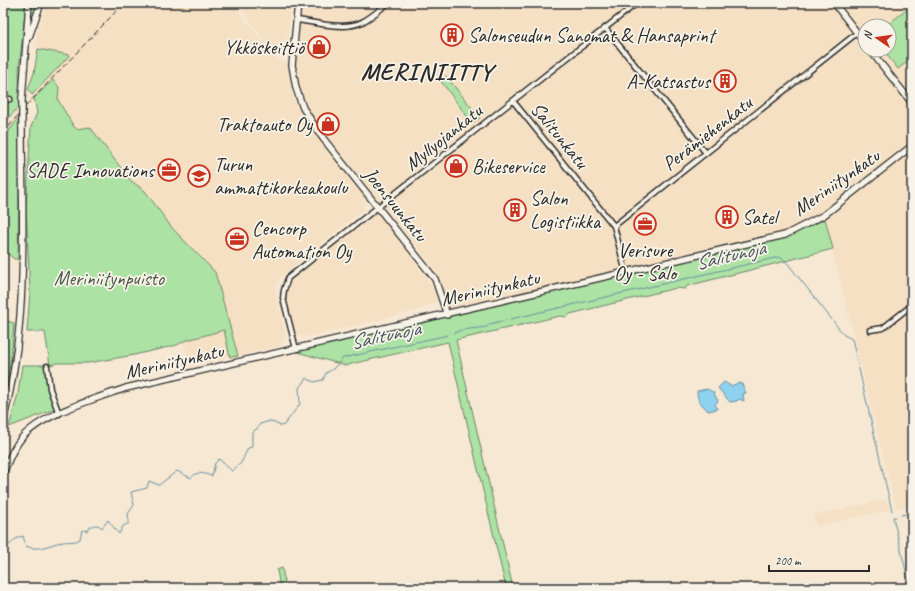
<svg xmlns="http://www.w3.org/2000/svg" width="915" height="591" font-family="Caveat,sans-serif">
	<style>
		.built { fill: #f5e0c4 }
		.green { fill: #ace2a4; stroke: #6c8668 }
		.water { fill: #8fd2f0; stroke: #678fa1 }
		.lines { fill: none; stroke-linecap: round; stroke-linejoin: round }
		.stream { stroke: #678fa1; stroke-width: 1 }
		.street-casing { stroke: #2b2b2b; stroke-width: 7 }
		.secondary-casing { stroke: #2b2b2b; stroke-width: 8 }
		.street { stroke: #f7f3e8; stroke-width: 4 }
		.secondary { stroke: #f7f3e8; stroke-width: 5.5 }
		.rail { stroke: #2b2b2b; stroke-width: 1; stroke-dasharray: 6 3; stroke-linecap: butt }
		.secondary-bridge-casing { stroke: #2b2b2b; stroke-width: 8; stroke-linecap: butt }
		.secondary-bridge { stroke: #f7f3e8; stroke-width: 5.5 }
		.labels { text-anchor: middle; stroke-width: 3.5; stroke-linejoin: round; paint-order: stroke }
		.poi-label { font-size: 20px; fill: #2b2b2b; stroke: #f7f3e8; text-anchor: start }
		.street-label { font-size: 20px; fill: #2b2b2b; stroke: #f7f3e8 }
		.park-label { font-size: 20px; fill: #4b5949; stroke: #f7f3e8 }
		.water-label { font-size: 21px; font-style: italic; fill: #44555c; stroke: #f7f3e8 }
		.district-label { font-size: 24px; font-weight: bold; letter-spacing: 1px; fill: #2b2b2b; stroke: #f7f3e8 }
	</style>
	<rect width="100%" height="100%" fill="#f6e8d3"/>
	<filter id="ink" filterUnits="userSpaceOnUse"><feTurbulence type="fractalNoise" baseFrequency=".025" numOctaves="2"/><feDisplacementMap in="SourceGraphic" scale="8" xChannelSelector="R" yChannelSelector="G"/><feConvolveMatrix kernelMatrix="1 2 1 2 8 2 1 2 1" color-interpolation-filters="sRGB"/></filter>
	<g filter="url(#ink)">
		<g class="built">
			<path d="M 48,3 L 231,3 L 281,63 L 289,62 L 291,91 L 309,127 L 365,198 L 364,209 L 280,277 L 275,289 L 285,334 L 285,338 L 279,346 L 238,356 L 215,272 L 172,228 L 145,191 L 130,180 L 86,127 L 77,129 L 74,127 L 58,100 L 59,87 L 53,80 L 34,99 L 3,139 L 3,130 L 16,113 L 70,55 L 36,48 L 37,32 Z"/>
			<path d="M 237,3 L 291,3 L 286,52 L 274,54 Z"/>
			<path d="M 301,3 L 912,3 L 886,26 L 865,26 L 865,50 L 883,50 L 898,69 L 912,58 L 912,505 L 896,509 L 825,219 L 782,239 L 448,317 L 439,275 L 314,119 L 298,86 L 295,62 Z"/>
			<path d="M 378,212 L 425,276 L 433,289 L 437,301 L 423,309 L 308,337 L 296,334 L 287,304 L 286,291 L 292,280 Z"/>
			<path d="M 225,330 L 230,357 L 189,367 L 184,341 Z"/>
			<path d="M 884,500 L 887,501 L 890,510 L 817,526 L 813,518 L 814,515 Z"/>
		</g>
		<g class="green">
			<path d="M 3,3 L 26,3 L 19,70 L 20,106 L 3,124 L 3,119 L 6,117 L 3,102 Z"/>
			<path d="M 31,3 L 39,3 L 30,25 Z"/>
			<path d="M 912,5 L 912,58 L 898,69 L 883,50 L 889,50 L 889,26 L 886,26 Z"/>
			<path d="M 38,49 L 70,55 L 32,95 L 28,89 L 34,73 Z"/>
			<path d="M 446,76 L 480,118 L 472,123 L 440,80 Z"/>
			<path d="M 53,80 L 59,87 L 58,100 L 74,127 L 77,129 L 90,127 L 130,180 L 145,191 L 172,228 L 215,272 L 238,356 L 230,357 L 224,330 L 184,341 L 177,345 L 134,355 L 88,363 L 57,363 L 50,365 L 45,332 L 27,332 L 30,292 L 26,208 L 31,127 L 37,113 L 34,98 Z"/>
			<path d="M 20,116 L 18,259 L 14,259 L 3,250 L 3,139 Z"/>
			<path d="M 825,219 L 833,249 L 687,286 L 685,289 L 676,288 L 570,314 L 567,317 L 560,316 L 456,340 L 513,588 L 506,588 L 448,342 L 351,364 L 347,366 L 297,352 L 782,239 Z"/>
			<path d="M 3,320 L 14,323 L 11,358 L 5,392 L 3,393 Z"/>
			<path d="M 22,365 L 46,365 L 55,409 L 9,427 L 18,394 Z"/>
			<path d="M 282,568 L 286,588 L 280,588 L 277,570 Z"/>
		</g>
		<g class="water">
			<path d="M 724,382 L 731,386 L 738,383 L 742,384 L 746,393 L 743,394 L 744,401 L 739,399 L 737,401 L 730,402 L 718,388 Z"/>
			<path d="M 707,389 L 713,392 L 718,401 L 715,404 L 717,409 L 708,411 C 702,404 697,402 697,391 Z"/>
		</g>
		<g class="lines">
			<g class="stream">
				<path d="M 454,333 L 461,330 L 487,327 L 489,324 L 515,318 L 779,257 L 785,260 L 844,335 L 852,339 L 892,511"/>
				<path d="M 901,515 L 912,513"/>
				<path d="M 896,517 L 893,517 L 910,588"/>
				<path d="M 3,544 L 7,547 C 13,542 15,538 23,536 L 26,546 C 38,552 50,544 62,542 C 68,541 74,543 80,539 L 82,530 L 87,531 C 89,527 93,525 98,525 L 102,528 L 108,520 L 119,534 L 123,526 L 129,523 L 128,514 L 134,505 L 131,492 L 147,488 L 149,481 L 159,485 L 177,471 L 191,478 C 197,470 204,474 212,476 L 215,463 L 219,459 L 232,471 L 241,463 L 248,448 L 252,447 L 252,432 L 257,429 L 260,424 L 270,421 L 281,426 L 284,425 L 300,404 L 299,388 L 306,378 L 314,382 L 323,380 L 326,373 L 333,369 L 343,358 L 448,335"/>
			</g>
			<g class="street-casing">
				<g id="street">
					<path d="M 296,20 C 315,22 344,31 362,22 C 372,17 379,10 388,3"/>
					<path d="M 605,28 L 706,153"/>
					<path d="M 3,101 L 10,99"/>
					<path d="M 513,101 L 614,226"/>
					<path d="M 626,273 L 614,226 L 857,33"/>
					<path d="M 870,330 L 883,328 L 912,305"/>
					<path d="M 296,349 L 283,298 L 284,290 L 288,278 L 637,3"/>
					<path d="M 47,366 L 50,389 L 59,414"/>
				</g>
			</g>
			<g class="secondary-casing">
				<g id="secondary">
					<path d="M 298,3 L 292,65 L 296,88 L 303,108 L 322,137 L 435,279 L 447,315"/>
					<path d="M 834,3 L 865,43"/>
					<path d="M 29,37 L 41,3"/>
					<path d="M 870,50 L 912,103"/>
					<path d="M 22,99 L 29,3"/>
					<path d="M 3,421 C 29,324 22,223 22,125"/>
					<path d="M 3,473 C 8,462 12,450 20,440 C 40,414 95,399 126,388 L 785,235 L 824,215 L 912,146"/>
				</g>
			</g>
			<use href="#street" class="street"/>
			<use href="#secondary" class="secondary"/>
			<path class="rail" d="M 3,134 L 23,109 L 124,3"/>
			<g class="secondary-bridge-casing">
				<path id="secondary-bridge" d="M 22,99 L 22,125"/>
			</g>
			<use href="#secondary-bridge" class="secondary-bridge"/>
		</g>
	</g>
	<defs>
		<g id="building-ring" transform="scale(1.15)"><circle r="9.5" fill="#f7f3e8" stroke="#c8321e" stroke-width="1.5"/><path d="M-4-6H4V6H1V3H-1V6H-4ZM-2.5-4.3h1.7v1.8h-1.7ZM.8-4.3h1.7v1.8H.8ZM-2.5-1h1.7V.8h-1.7ZM.8-1h1.7V.8H.8Z" fill="#c8321e"/></g>
		<g id="shop-ring" transform="scale(1.15)"><circle r="9.5" fill="#f7f3e8" stroke="#c8321e" stroke-width="1.5"/><path d="M-5-2.5h2.3a2.7 3.5 0 0 1 5.4 0H5L5.5 6h-11ZM-1.5-2.5h3a1.5 2.3 0 0 0-3 0Z" fill="#c8321e"/></g>
		<g id="office-ring" transform="scale(1.15)"><circle r="9.5" fill="#f7f3e8" stroke="#c8321e" stroke-width="1.5"/><path d="M-6-3h4V-5.5h4V-3h4V5H-6ZM-1-4.5V-3h2v-1.5ZM-6 0V1H6V0Z" fill="#c8321e"/></g>
		<g id="university-ring" transform="scale(1.15)"><circle r="9.5" fill="#f7f3e8" stroke="#c8321e" stroke-width="1.5"/><path d="M0-5L7-2L0 1L-7-2ZM-4 1L0 2.5L4 1V4Q0 6-4 4Z" fill="#c8321e"/></g>
	</defs>
	<g fill-rule="evenodd">
		<use href="#building-ring" x="452" y="35"/>
		<use href="#shop-ring" x="319" y="47"/>
		<use href="#building-ring" x="725" y="81"/>
		<use href="#shop-ring" x="328" y="124"/>
		<use href="#shop-ring" x="456" y="166"/>
		<use href="#office-ring" x="169" y="170"/>
		<use href="#university-ring" x="199" y="176"/>
		<use href="#building-ring" x="515" y="210"/>
		<use href="#building-ring" x="727" y="217"/>
		<use href="#office-ring" x="645" y="224"/>
		<use href="#office-ring" x="237" y="239"/>
	</g>
	<g class="labels">
		<g class="poi-label">
			<text x="468" y="42">Salonseudun Sanomat &amp; Hansaprint</text>
			<text x="304" y="54" text-anchor="end">Ykköskeittiö</text>
			<text x="710" y="88" text-anchor="end">A-Katsastus</text>
			<text x="312" y="131" text-anchor="end">Traktoauto Oy</text>
			<text x="214" y="171">Turun<tspan x="214" dy="23">ammattikorkeakoulu</tspan></text>
			<text x="472" y="173">Bikeservice</text>
			<text x="154" y="177" text-anchor="end">SADE Innovations</text>
			<text x="530" y="205">Salon<tspan x="530" dy="23">Logistiikka</tspan></text>
			<text x="742" y="224">Satel</text>
			<text x="252" y="235">Cencorp<tspan x="252" dy="23">Automation Oy</tspan></text>
			<text x="645" y="257" text-anchor="middle">Verisure<tspan x="645" dy="23">Oy - Salo</tspan></text>
		</g>
		<g class="street-label">
			<text transform="translate(707 133) rotate(-38)" y="7">Perämiehenkatu</text>
			<text transform="translate(560 135) rotate(51)" y="7">Salitunkatu</text>
			<text transform="translate(443 137) rotate(-39)" y="7">Myllyojankatu</text>
			<text transform="translate(836 182) rotate(-35)" y="7">Meriniitynkatu</text>
			<text transform="translate(396 204) rotate(51)" y="7">Joensuunkatu</text>
			<text transform="translate(490 288) rotate(-13)" y="7">Meriniitynkatu</text>
			<text transform="translate(174 361) rotate(-13)" y="7">Meriniitynkatu</text>
		</g>
		<g class="park-label">
			<text x="109" y="285">Meriniitynpuisto</text>
		</g>
		<g class="water-label">
			<text transform="translate(730 255) rotate(-13)" y="7">Salitunoja</text>
			<text transform="translate(385 335) rotate(-12)" y="7">Salitunoja</text>
		</g>
		<g class="district-label">
			<text x="427" y="80">MERINIITTY</text>
		</g>
	</g>
	<rect width="915" height="591" fill="none" stroke="#f7f3e8" stroke-width="16"/>
	<rect x="8" y="8" width="899" height="575" fill="none" stroke="#2b2b2b" stroke-width="1.5" filter="url(#ink)"/>
	<g transform="translate(877 38) rotate(283)"><circle r="19" fill="#f7f3e8" stroke="#a5a39c"/>
	<path d="M0-3L7 15L0 10L-7 15Z" fill="#c8321e"/>
	<text y="-6" font-size="11" font-weight="bold" text-anchor="middle" fill="#2b2b2b">N</text>
	</g>
	<path d="M769 565v6h100v-6" fill="none" stroke="#2b2b2b" stroke-width="2"/>
	<text x="775" y="565" font-size="12" fill="#2b2b2b" stroke="#f7f3e8" stroke-width="3" paint-order="stroke">200 m</text>
</svg>
